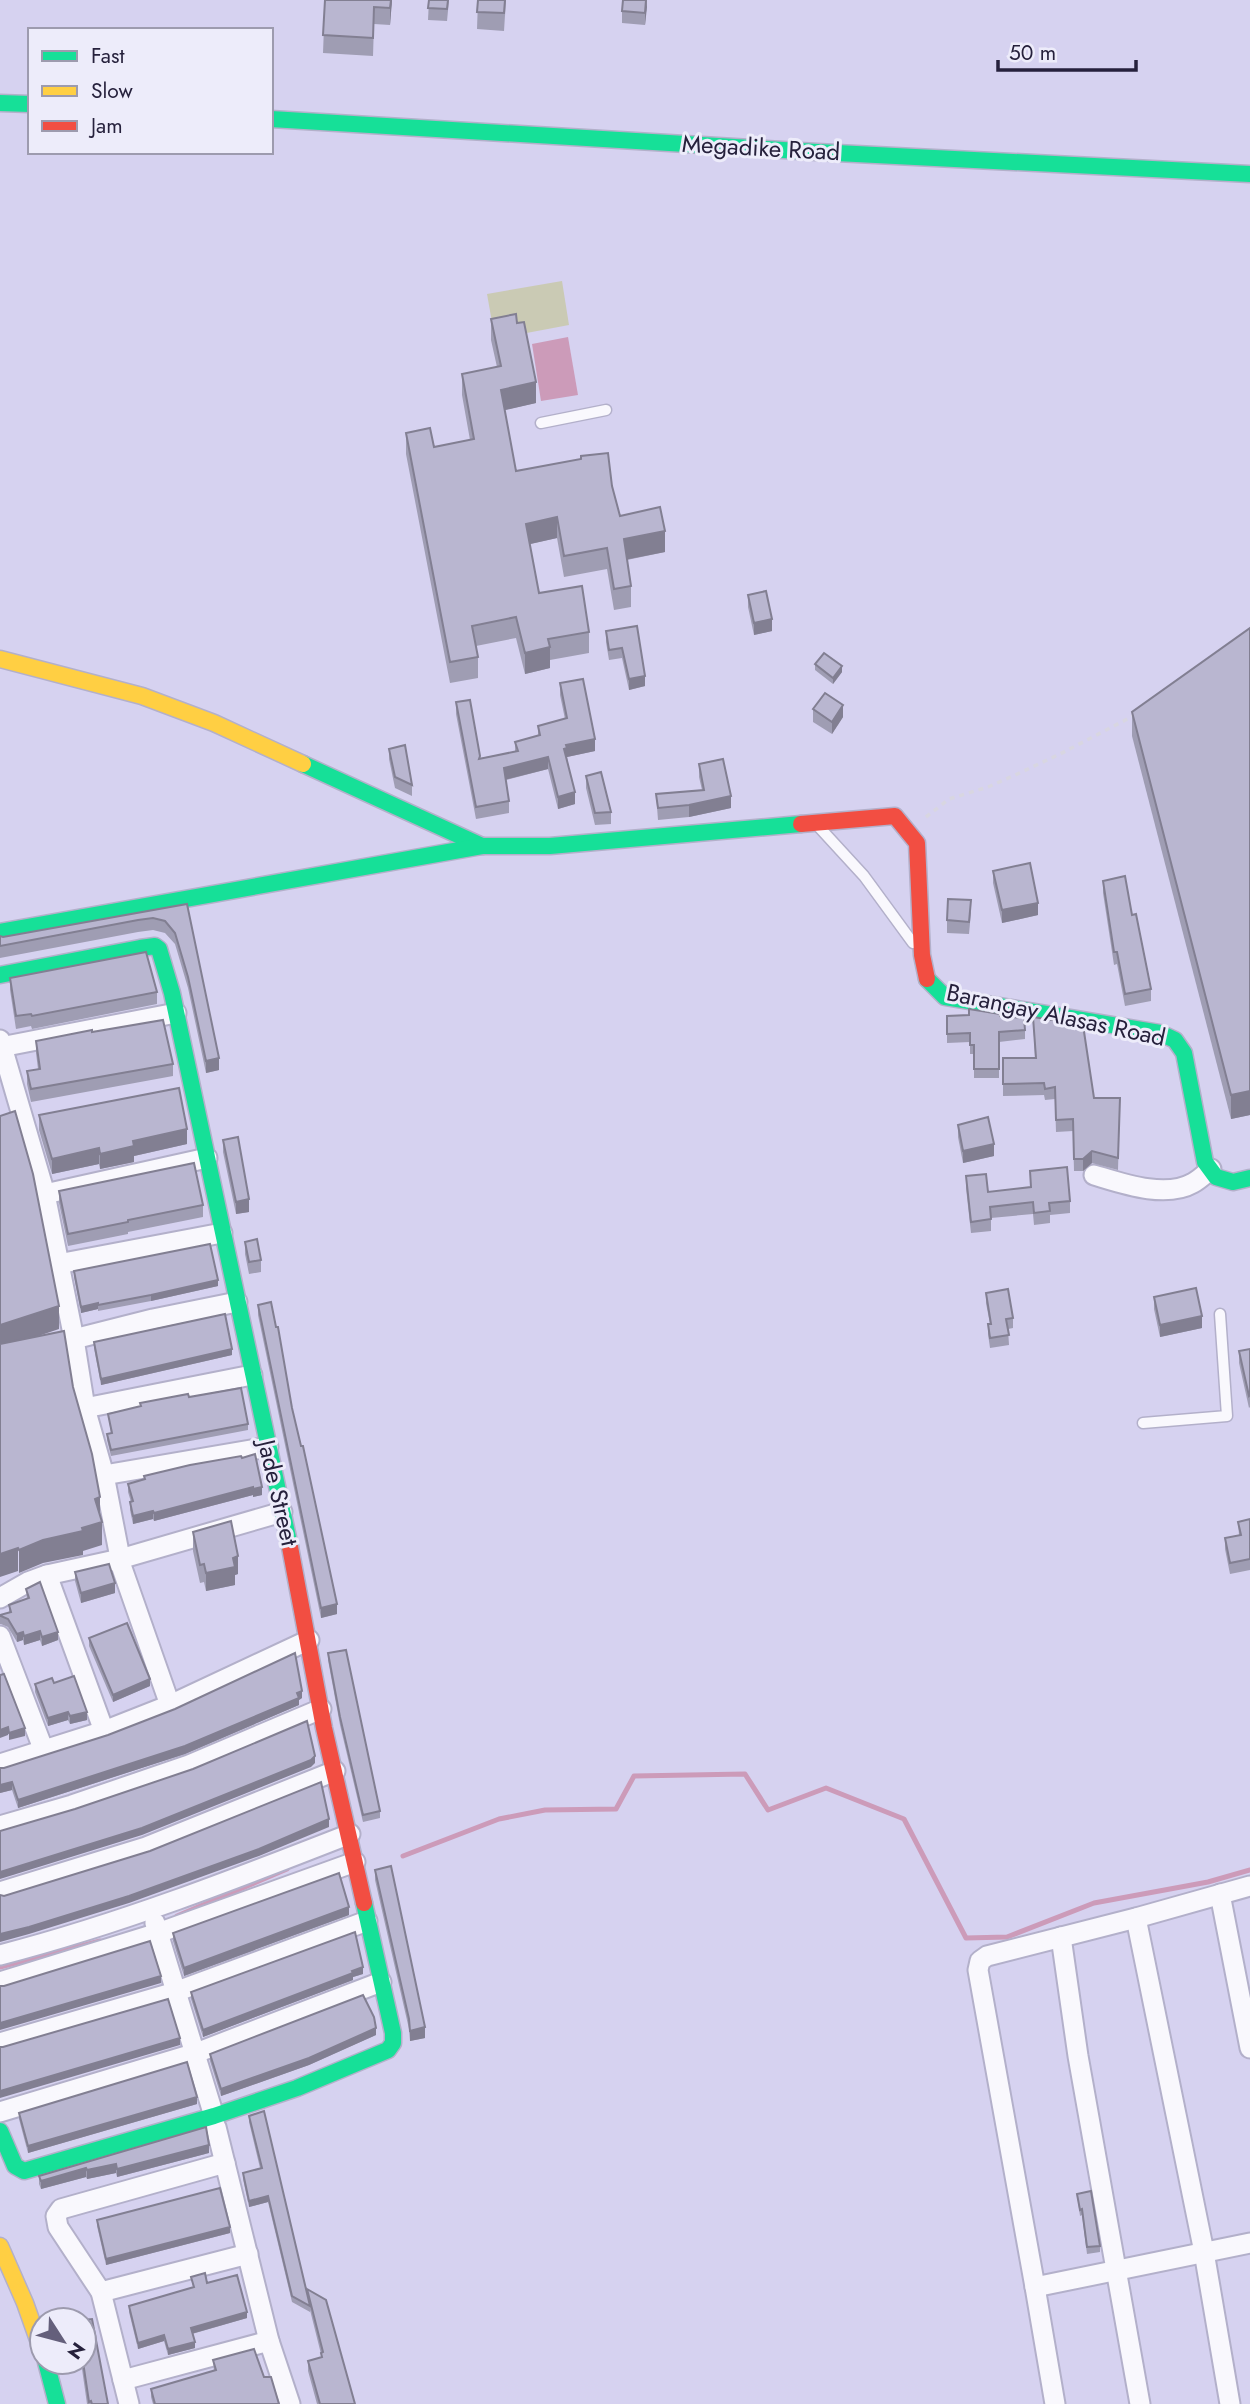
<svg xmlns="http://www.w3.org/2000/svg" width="1250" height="2404" font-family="Jost,sans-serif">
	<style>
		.green { fill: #cacab4 }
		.water { fill: #cc9bb9 }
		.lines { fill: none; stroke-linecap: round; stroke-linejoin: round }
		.stream { stroke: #cc9bb9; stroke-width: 5 }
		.lane-casing { stroke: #b3b0ca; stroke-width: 13 }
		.street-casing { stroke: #b3b0ca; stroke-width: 23 }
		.fast-casing { stroke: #b3b0ca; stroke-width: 19 }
		.slow-casing { stroke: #b3b0ca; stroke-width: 19 }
		.jam-casing { stroke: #b3b0ca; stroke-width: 19 }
		.path { stroke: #d8d6e1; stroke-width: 3.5; stroke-dasharray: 5 5; stroke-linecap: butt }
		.lane { stroke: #f9f8fd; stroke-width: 10 }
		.street { stroke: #f9f8fd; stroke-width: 19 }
		.fast { stroke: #16e098; stroke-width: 16 }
		.slow { stroke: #ffcf43; stroke-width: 16 }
		.jam { stroke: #f24e42; stroke-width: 16 }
		.wall { fill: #9f9db3 }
		.shaded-wall { fill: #827f92 }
		.building { fill: #b9b6d0; stroke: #827f92; stroke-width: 2 }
		.labels { text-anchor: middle; stroke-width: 6; stroke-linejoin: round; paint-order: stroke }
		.street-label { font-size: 24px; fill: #26213c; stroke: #edecfa }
	</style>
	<rect width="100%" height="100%" fill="#d6d2f0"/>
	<path class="green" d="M 562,281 L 569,325 L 495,339 L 487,294 Z"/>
	<path class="water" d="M 568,337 L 578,395 L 541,401 L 532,344 Z"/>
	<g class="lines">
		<g class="stream">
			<path d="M 403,1856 L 499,1819 L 545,1810 L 616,1809 L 634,1776 L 745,1774 L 768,1810 L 826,1788 L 904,1819 L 966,1938 L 1007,1937 L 1094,1903 L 1208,1882 L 1250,1870"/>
			<path d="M 177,1916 L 287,1869"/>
			<path d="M 0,1967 L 100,1941"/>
		</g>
		<g class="lane-casing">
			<g id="lane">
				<path d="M 541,423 L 606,410"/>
				<path d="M 819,827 L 864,876 L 913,943"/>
				<path d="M 1143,1423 L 1227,1416 L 1220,1314"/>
			</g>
		</g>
		<g class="street-casing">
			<g id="street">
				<path d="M 0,1040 L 45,1194 L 74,1339 L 85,1408 L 104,1475 L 122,1568 L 170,1705"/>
				<path d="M 1,1047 L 176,1013"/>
				<path d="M 1094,1175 C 1121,1183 1165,1199 1193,1183 C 1199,1180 1205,1174 1211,1169"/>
				<path d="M 45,1194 L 207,1158"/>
				<path d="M 58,1264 L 222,1233"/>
				<path d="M 74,1339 L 153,1319 L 237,1302"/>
				<path d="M 85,1408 L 252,1375"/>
				<path d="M 104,1475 L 268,1447"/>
				<path d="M 47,1575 L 104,1731"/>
				<path d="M 0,1598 L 28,1582 L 47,1575 L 120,1559 L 282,1512"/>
				<path d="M 0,1636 L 44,1751"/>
				<path d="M 0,1764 L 104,1731 L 170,1705 L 309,1640"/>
				<path d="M 0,1826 L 72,1805 L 189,1765 L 321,1709"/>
				<path d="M 0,1892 L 146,1847 L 335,1771"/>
				<path d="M 1220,1894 L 1250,2048"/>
				<path d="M 1136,1918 L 1204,2252 L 1230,2404"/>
				<path d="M 155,1923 L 214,2116"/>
				<path d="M 1061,1937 L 1078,2056 L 1140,2404"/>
				<path d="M 0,1955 C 120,1924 235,1879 350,1834"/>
				<path d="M 0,1982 L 158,1933 L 355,1862"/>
				<path d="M 0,2043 L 175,1992 L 367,1921"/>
				<path d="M 0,2112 L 196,2053 L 381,1982"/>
				<path d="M 216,2127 L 269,2341 L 290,2404"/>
				<path d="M 1035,2287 L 978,1970 L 980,1961 L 987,1956 L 1136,1918 L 1250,1886"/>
				<path d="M 101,2292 L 248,2254"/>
				<path d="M 123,2380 L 269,2341"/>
				<path d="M 129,2404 L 101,2292 L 58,2227 L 56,2216 L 61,2209 L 225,2163"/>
				<path d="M 1055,2404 L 1035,2287 L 1250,2243"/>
			</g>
		</g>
		<g class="fast-casing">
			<g id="fast">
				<path d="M 0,103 L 30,104"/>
				<path d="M 271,119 L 817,152 L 1250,174"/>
				<path d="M 303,764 L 482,846"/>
				<path d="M 0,932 L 482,846 L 550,846 L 801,824"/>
				<path d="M 0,975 L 140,948 L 155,946 L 159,949 L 172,993 L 290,1547"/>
				<path d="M 927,979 L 945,997 L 1160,1033 L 1175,1040 L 1184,1053 L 1205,1162 L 1216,1177 L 1233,1182 L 1250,1178"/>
				<path d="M 0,2131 L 15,2166 L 24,2171 L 214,2116 L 297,2088 L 388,2050 L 393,2043 L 393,2033 L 364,1903"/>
				<path d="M 46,2362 L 57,2404"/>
			</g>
		</g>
		<g class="slow-casing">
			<g id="slow">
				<path d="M 0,659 L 142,696 L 214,723 L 303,764"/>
				<path d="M 0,2246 L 25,2303 L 42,2351"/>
			</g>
		</g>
		<g class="jam-casing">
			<g id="jam">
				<path d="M 801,824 L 895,816 L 917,843 L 922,955 L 927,979"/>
				<path d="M 290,1547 L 324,1728 L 364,1903"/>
			</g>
		</g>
		<path class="path" d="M 926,817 L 949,799 L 988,787 L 1013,776 L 1060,754 L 1135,715"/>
		<use href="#lane" class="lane"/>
		<use href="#street" class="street"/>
		<use href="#fast" class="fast"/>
		<use href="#slow" class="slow"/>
		<use href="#jam" class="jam"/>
	</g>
	<g class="wall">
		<path d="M 325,0 L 392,0 L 390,25 L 374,24 L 373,56 L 323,53 Z"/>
		<path d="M 429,0 L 449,0 L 447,21 L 428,20 Z"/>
		<path d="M 478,0 L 506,0 L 504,31 L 477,29 Z"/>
		<path d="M 647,0 L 645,25 L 622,23 L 622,11 Z"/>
		<path d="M 491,319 L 536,403 L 504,410 L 516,471 L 612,486 L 620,516 L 665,552 L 627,560 L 631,586 L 631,607 L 614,610 L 607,569 L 564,577 L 557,538 L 530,544 L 539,593 L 589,632 L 589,653 L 550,660 L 550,668 L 525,674 L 516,638 L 476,646 L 478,657 L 478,678 L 450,683 L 406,454 L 406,433 L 434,447 L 470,440 L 462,395 L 462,374 L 497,367 L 491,340 Z"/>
		<path d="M 748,595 L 772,631 L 754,635 L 748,607 Z"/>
		<path d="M 637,626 L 645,686 L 629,690 L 622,658 L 609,660 L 606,642 L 606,631 Z"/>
		<path d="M 1250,628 L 1250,1115 L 1231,1119 L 1132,736 L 1132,712 Z"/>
		<path d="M 815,664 L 842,672 L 833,684 L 815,670 Z"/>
		<path d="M 560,683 L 595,751 L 567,757 L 575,804 L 558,809 L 548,769 L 506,780 L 509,801 L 509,813 L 476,819 L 456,714 L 456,702 L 480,758 L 515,752 L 515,742 L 538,736 L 538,726 L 565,719 L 560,695 Z"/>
		<path d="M 813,709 L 843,717 L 832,734 L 813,722 Z"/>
		<path d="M 389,749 L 412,785 L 412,796 L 395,788 L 389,759 Z"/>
		<path d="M 699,764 L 731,808 L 689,817 L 658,820 L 656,794 L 702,790 L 699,777 Z"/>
		<path d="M 586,776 L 611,812 L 611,824 L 595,825 L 586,788 Z"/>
		<path d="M 993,871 L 1038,915 L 1002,923 L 993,883 Z"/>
		<path d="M 1103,881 L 1151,989 L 1151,1001 L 1125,1006 L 1117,964 L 1114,965 L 1103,893 Z"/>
		<path d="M 187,904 L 219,1070 L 206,1073 L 188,988 L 175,944 L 165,933 L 153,930 L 138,932 L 0,958 L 0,936 L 3,937 Z"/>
		<path d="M 971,912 L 969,934 L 947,933 L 947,920 Z"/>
		<path d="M 10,978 L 157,992 L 157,1004 L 32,1029 L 31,1026 L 16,1029 L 10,990 Z"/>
		<path d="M 947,1016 L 1000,1016 L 1025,1030 L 1025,1039 L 999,1042 L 999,1078 L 974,1078 L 974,1054 L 970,1054 L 970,1042 L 947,1043 Z"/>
		<path d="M 1033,1017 L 1059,1024 L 1094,1098 L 1120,1098 L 1118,1170 L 1092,1163 L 1083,1171 L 1074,1171 L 1073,1131 L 1056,1132 L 1055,1099 L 1045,1100 L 1044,1095 L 1003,1096 L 1003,1058 L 1035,1058 Z"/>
		<path d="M 92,1032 L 173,1064 L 173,1076 L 31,1102 L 27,1084 L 27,1071 L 38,1069 L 36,1053 L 36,1041 Z"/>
		<path d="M 39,1115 L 187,1144 L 134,1156 L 134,1162 L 100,1169 L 99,1164 L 52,1174 L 39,1130 Z"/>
		<path d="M 958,1125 L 994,1156 L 963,1163 L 958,1137 Z"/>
		<path d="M 223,1140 L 249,1212 L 236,1214 L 223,1152 Z"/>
		<path d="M 1030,1171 L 1070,1201 L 1070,1213 L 1050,1215 L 1050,1223 L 1034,1225 L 1033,1214 L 991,1218 L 991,1231 L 971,1233 L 966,1188 L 966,1176 L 988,1192 L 1030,1187 Z"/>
		<path d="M 59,1191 L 203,1205 L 203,1217 L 128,1232 L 128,1234 L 68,1246 L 59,1203 Z"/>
		<path d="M 245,1242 L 261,1260 L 261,1272 L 249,1274 L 245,1254 Z"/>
		<path d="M 74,1271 L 218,1286 L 151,1301 L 98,1311 L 98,1309 L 81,1313 L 74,1277 Z"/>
		<path d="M 986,1293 L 1013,1318 L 1013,1328 L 1008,1329 L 1009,1345 L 990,1348 L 988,1334 L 988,1324 L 990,1324 L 986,1303 Z"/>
		<path d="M 1154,1297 L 1202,1328 L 1160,1337 L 1154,1309 Z"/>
		<path d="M 258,1305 L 292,1408 L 337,1614 L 321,1618 L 258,1315 Z"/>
		<path d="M 94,1342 L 232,1355 L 101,1385 L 94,1348 Z"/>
		<path d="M 1250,1349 L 1250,1407 L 1249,1408 L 1239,1363 L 1239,1351 Z"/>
		<path d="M 189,1397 L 248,1424 L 248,1430 L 111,1456 L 107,1440 L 107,1434 L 111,1433 L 108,1414 Z"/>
		<path d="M 241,1456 L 262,1495 L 253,1497 L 253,1495 L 154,1521 L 153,1519 L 133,1524 L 130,1510 L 130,1502 L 131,1502 L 128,1492 L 128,1484 L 144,1480 L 144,1476 Z"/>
		<path d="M 1250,1519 L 1250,1570 L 1230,1574 L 1225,1549 L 1225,1538 L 1239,1535 L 1238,1522 Z"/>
		<path d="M 193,1532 L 238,1574 L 235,1575 L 235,1585 L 206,1591 L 204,1582 L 200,1583 L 193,1551 Z"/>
		<path d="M 75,1572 L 115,1593 L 81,1603 L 75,1581 Z"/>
		<path d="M 26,1589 L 58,1640 L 42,1646 L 40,1640 L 24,1645 L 23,1640 L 17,1642 L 8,1627 L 1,1624 L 0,1624 L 0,1615 L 9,1613 L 9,1605 L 27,1599 Z"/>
		<path d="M 89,1638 L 150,1686 L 113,1702 L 89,1646 Z"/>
		<path d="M 328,1653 L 380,1811 L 380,1818 L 363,1822 L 340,1725 L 328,1660 Z"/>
		<path d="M 54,1683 L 87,1720 L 70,1724 L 68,1720 L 48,1726 L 35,1692 L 35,1684 Z"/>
		<path d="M 302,1698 L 299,1700 L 299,1705 L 185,1754 L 18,1808 L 12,1790 L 0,1793 L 0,1768 L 4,1768 Z"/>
		<path d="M 375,1870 L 425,2038 L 410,2041 L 409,2029 L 375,1880 Z"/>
		<path d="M 349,1915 L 184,1976 L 173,1941 L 173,1933 Z"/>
		<path d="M 363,1974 L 353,1977 L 353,1980 L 203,2037 L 191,1999 L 191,1992 Z"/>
		<path d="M 376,2035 L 309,2065 L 221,2096 L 210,2061 L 210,2054 Z"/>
		<path d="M 197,2104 L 28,2153 L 19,2119 L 19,2113 Z"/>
		<path d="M 249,2116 L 307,2294 L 307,2289 L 355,2404 L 317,2404 L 308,2371 L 308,2361 L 321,2358 L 321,2354 L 310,2310 L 310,2312 L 292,2302 L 268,2202 L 249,2207 L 243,2179 L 243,2173 L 260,2168 L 249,2122 Z"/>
		<path d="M 209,2153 L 117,2177 L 116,2173 L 87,2179 L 86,2177 L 41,2189 L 39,2184 L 39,2176 Z"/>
		<path d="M 1077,2194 L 1100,2246 L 1100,2252 L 1087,2254 L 1082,2215 L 1080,2216 Z"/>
		<path d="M 97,2220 L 230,2233 L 106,2265 L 97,2226 Z"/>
		<path d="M 191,2277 L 207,2283 L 247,2318 L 192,2334 L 195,2348 L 168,2355 L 164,2341 L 138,2349 L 129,2312 L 129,2306 L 193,2287 Z"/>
		<path d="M 213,2360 L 264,2377 L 279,2404 L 153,2404 L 151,2397 L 151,2389 L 214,2371 Z"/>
		<path d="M 81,2362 L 84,2362 L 108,2404 L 87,2404 Z"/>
	</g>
	<g class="shaded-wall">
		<path d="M 391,0 L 392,0 L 390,25 L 390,8 Z"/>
		<path d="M 646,0 L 647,7 L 645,25 L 645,13 Z"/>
		<path d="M 536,382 L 536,403 L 501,411 L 501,390 Z"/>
		<path d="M 557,517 L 557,538 L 526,545 L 526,524 Z"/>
		<path d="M 665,531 L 665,552 L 624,560 L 624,539 Z"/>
		<path d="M 772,619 L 772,631 L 754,635 L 754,623 Z"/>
		<path d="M 550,647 L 550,668 L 525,674 L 525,653 Z"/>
		<path d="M 842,666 L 842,672 L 833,684 L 833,678 Z"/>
		<path d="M 645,676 L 645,686 L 629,690 L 629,679 Z"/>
		<path d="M 843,705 L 843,717 L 832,734 L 832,722 Z"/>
		<path d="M 595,739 L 595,751 L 567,757 L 567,760 L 564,749 L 566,745 Z"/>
		<path d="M 548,757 L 548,769 L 504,780 L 504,768 Z"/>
		<path d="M 575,792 L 575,804 L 558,809 L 558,797 Z"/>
		<path d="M 731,796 L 731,808 L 689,817 L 689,805 Z"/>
		<path d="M 1038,903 L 1038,915 L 1002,923 L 1002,910 Z"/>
		<path d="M 219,1058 L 219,1070 L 206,1073 L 206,1061 Z"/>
		<path d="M 1250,1091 L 1250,1115 L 1231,1119 L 1231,1095 Z"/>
		<path d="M 187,1129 L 187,1144 L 134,1156 L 134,1162 L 100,1169 L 100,1154 L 133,1141 Z"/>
		<path d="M 994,1144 L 994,1156 L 963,1163 L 963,1151 Z"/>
		<path d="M 99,1148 L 99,1164 L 52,1174 L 52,1159 Z"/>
		<path d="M 1092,1151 L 1092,1163 L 1083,1171 L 1083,1159 Z"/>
		<path d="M 249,1199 L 249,1212 L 236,1214 L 236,1202 Z"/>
		<path d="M 218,1280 L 218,1286 L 151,1301 L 151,1295 Z"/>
		<path d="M 98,1303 L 98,1309 L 81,1313 L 81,1307 Z"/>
		<path d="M 59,1306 L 59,1329 L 0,1349 L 0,1325 Z"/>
		<path d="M 1202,1316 L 1202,1328 L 1160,1337 L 1160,1325 Z"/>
		<path d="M 232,1349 L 232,1355 L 101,1385 L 101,1379 Z"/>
		<path d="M 253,1487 L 253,1495 L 154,1521 L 154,1513 Z"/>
		<path d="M 262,1487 L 262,1495 L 253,1497 L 253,1489 Z"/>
		<path d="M 100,1497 L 100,1521 L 95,1499 Z"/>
		<path d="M 153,1511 L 153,1519 L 133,1524 L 133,1516 Z"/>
		<path d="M 102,1522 L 102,1545 L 83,1551 L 83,1555 L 43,1563 L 19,1573 L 19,1550 L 43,1540 Z"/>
		<path d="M 18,1548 L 18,1571 L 0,1577 L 0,1554 Z"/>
		<path d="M 238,1556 L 238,1574 L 235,1575 L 235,1585 L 206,1591 L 206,1573 L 233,1558 Z"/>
		<path d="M 115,1583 L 115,1593 L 81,1603 L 81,1593 Z"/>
		<path d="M 337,1604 L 337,1614 L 321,1618 L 321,1608 Z"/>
		<path d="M 40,1631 L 40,1640 L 24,1645 L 24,1636 Z"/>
		<path d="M 23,1632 L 23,1640 L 17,1642 L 17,1634 Z"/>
		<path d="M 58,1632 L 58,1640 L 42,1646 L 42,1637 Z"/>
		<path d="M 150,1679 L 150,1686 L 113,1702 L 113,1695 Z"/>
		<path d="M 302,1691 L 302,1698 L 299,1700 L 299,1705 L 185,1754 L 18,1808 L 18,1800 Z"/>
		<path d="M 68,1712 L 68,1720 L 48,1726 L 48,1718 Z"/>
		<path d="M 87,1712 L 87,1720 L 70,1724 L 70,1716 Z"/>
		<path d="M 8,1727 L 8,1735 L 0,1738 L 0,1730 Z"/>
		<path d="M 25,1728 L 25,1736 L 9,1740 L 9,1733 Z"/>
		<path d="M 315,1756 L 315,1763 L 311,1767 L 142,1835 L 0,1879 L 0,1872 Z"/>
		<path d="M 12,1782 L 12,1790 L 0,1793 L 0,1785 Z"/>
		<path d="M 329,1819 L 329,1827 L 259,1856 L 129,1903 L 29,1934 L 0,1942 L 0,1934 Z"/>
		<path d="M 349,1907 L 349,1915 L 184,1976 L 184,1968 Z"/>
		<path d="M 363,1967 L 363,1974 L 353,1977 L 353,1980 L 203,2037 L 203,2030 Z"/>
		<path d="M 161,1976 L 161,1983 L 0,2030 L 0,2023 Z"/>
		<path d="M 425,2027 L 425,2038 L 410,2041 L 410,2031 Z"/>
		<path d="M 376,2028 L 376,2035 L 309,2065 L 221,2096 L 221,2089 Z"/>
		<path d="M 180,2038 L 180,2045 L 0,2098 L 0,2091 Z"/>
		<path d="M 197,2097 L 197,2104 L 28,2153 L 28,2146 Z"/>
		<path d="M 209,2145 L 209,2153 L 117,2177 L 117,2169 Z"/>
		<path d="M 116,2164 L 116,2173 L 87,2179 L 87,2170 Z"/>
		<path d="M 86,2168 L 86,2177 L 41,2189 L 41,2181 Z"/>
		<path d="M 268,2196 L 268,2202 L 249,2207 L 249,2201 Z"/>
		<path d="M 230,2227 L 230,2233 L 106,2265 L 106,2259 Z"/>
		<path d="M 247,2312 L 247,2318 L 191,2334 L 191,2328 Z"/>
		<path d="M 164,2335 L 164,2341 L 138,2349 L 138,2343 Z"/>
		<path d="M 195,2342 L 195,2348 L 168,2355 L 168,2349 Z"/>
	</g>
	<g class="building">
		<path d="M 325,0 L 391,0 L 390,8 L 374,7 L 373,38 L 323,35 Z"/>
		<path d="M 429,0 L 448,0 L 447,9 L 428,8 Z"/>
		<path d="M 478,0 L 505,0 L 504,13 L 477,12 Z"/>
		<path d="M 623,0 L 646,0 L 645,13 L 622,11 Z"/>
		<path d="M 516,314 L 517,323 L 524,322 L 536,382 L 501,390 L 516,471 L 581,459 L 581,456 L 608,453 L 612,486 L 620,516 L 660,507 L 665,531 L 624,539 L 631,586 L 614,589 L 607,548 L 564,556 L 557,517 L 526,524 L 539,593 L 582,586 L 589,632 L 548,639 L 550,647 L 525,653 L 516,617 L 472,626 L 478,657 L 450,662 L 406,433 L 430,428 L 434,447 L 474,439 L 462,374 L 501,366 L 491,319 Z"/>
		<path d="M 766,591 L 772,619 L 754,623 L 748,595 Z"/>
		<path d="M 637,626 L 645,676 L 629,679 L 622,648 L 609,650 L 606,631 Z"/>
		<path d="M 1250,628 L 1250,1091 L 1231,1095 L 1132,712 Z"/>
		<path d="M 824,653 L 842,666 L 833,678 L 815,664 Z"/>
		<path d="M 583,679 L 595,739 L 566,745 L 567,748 L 564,749 L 575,792 L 558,797 L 548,757 L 504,768 L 509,801 L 476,807 L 456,702 L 470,700 L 480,756 L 479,759 L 518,751 L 515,742 L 540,735 L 538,726 L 567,718 L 560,683 Z"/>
		<path d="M 825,693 L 843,705 L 832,722 L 813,709 Z"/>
		<path d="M 405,745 L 412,785 L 395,777 L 389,749 Z"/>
		<path d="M 723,759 L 731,796 L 689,805 L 658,808 L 656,794 L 704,790 L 699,764 Z"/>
		<path d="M 601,772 L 611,812 L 595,813 L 586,776 Z"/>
		<path d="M 1030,863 L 1038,903 L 1002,910 L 993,871 Z"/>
		<path d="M 1125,876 L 1132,915 L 1136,914 L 1151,989 L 1125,994 L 1117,952 L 1114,952 L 1103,881 Z"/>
		<path d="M 948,899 L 971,900 L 969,922 L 947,920 Z"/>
		<path d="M 187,904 L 219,1058 L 206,1061 L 188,977 L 175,933 L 165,921 L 153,918 L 138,920 L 0,946 L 0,936 L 3,937 Z"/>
		<path d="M 146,952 L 157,992 L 32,1016 L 31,1014 L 16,1016 L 10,978 Z"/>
		<path d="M 969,1009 L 1000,1014 L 1000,1016 L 1024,1018 L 1025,1030 L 999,1032 L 999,1069 L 974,1069 L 974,1045 L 970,1045 L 970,1033 L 947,1034 L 947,1016 L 969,1015 Z"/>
		<path d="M 1033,1017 L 1059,1021 L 1059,1024 L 1069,1023 L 1083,1025 L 1094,1098 L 1120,1098 L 1118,1158 L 1092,1151 L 1083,1159 L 1074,1159 L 1073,1119 L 1056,1120 L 1055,1087 L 1045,1089 L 1044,1083 L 1003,1084 L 1003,1058 L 1036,1058 Z"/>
		<path d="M 163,1020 L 173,1064 L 31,1089 L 27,1071 L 40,1069 L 36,1041 L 92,1030 L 92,1032 Z"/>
		<path d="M 179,1088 L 187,1129 L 133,1141 L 134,1146 L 100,1154 L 99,1148 L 52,1159 L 39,1115 Z"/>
		<path d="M 15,1111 L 33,1174 L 59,1306 L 0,1325 L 0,1116 Z"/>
		<path d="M 988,1117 L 994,1144 L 963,1151 L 958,1125 Z"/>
		<path d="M 238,1137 L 249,1199 L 236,1202 L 223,1140 Z"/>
		<path d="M 194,1163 L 203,1205 L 128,1220 L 128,1222 L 68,1234 L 59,1191 Z"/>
		<path d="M 1067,1167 L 1070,1201 L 1049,1203 L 1050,1211 L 1034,1213 L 1033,1202 L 990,1207 L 991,1219 L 971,1222 L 966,1176 L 986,1174 L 988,1192 L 1031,1187 L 1030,1171 Z"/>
		<path d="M 257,1239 L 261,1260 L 249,1262 L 245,1242 Z"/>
		<path d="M 210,1244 L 218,1280 L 151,1295 L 98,1305 L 98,1303 L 81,1307 L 74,1271 Z"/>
		<path d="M 1196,1288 L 1202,1316 L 1160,1325 L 1154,1297 Z"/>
		<path d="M 1008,1289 L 1013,1318 L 1006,1319 L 1009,1335 L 990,1338 L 988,1324 L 991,1324 L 986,1293 Z"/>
		<path d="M 271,1302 L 276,1327 L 278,1327 L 292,1408 L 301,1446 L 303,1446 L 337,1604 L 321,1608 L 258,1305 Z"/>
		<path d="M 225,1314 L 232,1349 L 101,1379 L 94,1342 Z"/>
		<path d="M 64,1331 L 73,1387 L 92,1454 L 100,1497 L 95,1499 L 102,1522 L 82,1528 L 83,1531 L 43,1540 L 19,1550 L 18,1548 L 0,1554 L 0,1344 Z"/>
		<path d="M 1250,1349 L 1250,1395 L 1249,1396 L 1239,1351 Z"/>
		<path d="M 241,1388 L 248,1424 L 111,1450 L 107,1434 L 112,1433 L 108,1414 L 141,1406 L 140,1403 L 188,1394 L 189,1397 Z"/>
		<path d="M 255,1454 L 262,1487 L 253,1489 L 253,1487 L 154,1513 L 153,1511 L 133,1516 L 130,1502 L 133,1501 L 128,1484 L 145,1479 L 144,1476 L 190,1465 L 241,1456 L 242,1458 Z"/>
		<path d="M 1250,1519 L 1250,1559 L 1230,1563 L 1225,1538 L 1241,1535 L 1238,1522 Z"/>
		<path d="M 231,1521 L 238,1556 L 233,1558 L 235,1567 L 206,1573 L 204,1564 L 200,1565 L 193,1532 Z"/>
		<path d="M 109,1564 L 115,1583 L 81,1593 L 75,1572 Z"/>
		<path d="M 40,1582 L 58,1632 L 42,1637 L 40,1631 L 24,1636 L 23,1632 L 17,1634 L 8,1619 L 1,1616 L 0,1616 L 0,1615 L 11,1612 L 9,1605 L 29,1598 L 26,1589 Z"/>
		<path d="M 127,1623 L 150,1679 L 113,1695 L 89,1638 Z"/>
		<path d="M 346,1650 L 380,1811 L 363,1815 L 340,1717 L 328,1653 Z"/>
		<path d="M 295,1653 L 302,1691 L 297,1693 L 299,1698 L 185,1746 L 18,1800 L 12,1782 L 0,1785 L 0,1768 L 4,1768 L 108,1735 L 175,1709 Z"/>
		<path d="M 4,1674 L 25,1728 L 9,1733 L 8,1727 L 0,1730 L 0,1675 Z"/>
		<path d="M 74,1676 L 87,1712 L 70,1716 L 68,1712 L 48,1718 L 35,1684 L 52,1678 L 54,1683 Z"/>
		<path d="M 307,1721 L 315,1756 L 311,1760 L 142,1828 L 0,1872 L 0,1831 L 75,1809 L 193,1769 Z"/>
		<path d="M 321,1782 L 329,1819 L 259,1849 L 129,1896 L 29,1927 L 0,1934 L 0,1895 L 4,1896 L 150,1851 Z"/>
		<path d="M 391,1866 L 425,2027 L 410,2031 L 409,2019 L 375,1870 Z"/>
		<path d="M 339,1873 L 349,1907 L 184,1968 L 173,1933 Z"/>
		<path d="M 355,1932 L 363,1967 L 352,1971 L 353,1973 L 203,2030 L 191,1992 Z"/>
		<path d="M 150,1941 L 161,1976 L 0,2023 L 0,1986 L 4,1986 Z"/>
		<path d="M 363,1995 L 374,2017 L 376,2028 L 309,2058 L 221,2089 L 210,2054 Z"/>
		<path d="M 168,1999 L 180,2038 L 0,2091 L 0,2047 L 3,2047 Z"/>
		<path d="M 187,2062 L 197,2097 L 28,2146 L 19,2113 Z"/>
		<path d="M 264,2111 L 310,2306 L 292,2296 L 268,2196 L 249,2201 L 243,2173 L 262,2168 L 249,2116 Z"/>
		<path d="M 206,2127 L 209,2145 L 117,2169 L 116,2164 L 87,2170 L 86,2168 L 41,2181 L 39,2176 Z"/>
		<path d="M 220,2188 L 230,2227 L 106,2259 L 97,2220 Z"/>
		<path d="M 1091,2191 L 1100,2246 L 1087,2247 L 1082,2209 L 1080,2210 L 1077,2194 Z"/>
		<path d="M 205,2273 L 207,2283 L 237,2275 L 247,2312 L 191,2328 L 195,2342 L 168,2349 L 164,2335 L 138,2343 L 129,2306 L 194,2287 L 191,2277 Z"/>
		<path d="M 307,2289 L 326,2300 L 355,2404 L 320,2404 L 308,2361 L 322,2357 L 321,2353 L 323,2352 Z"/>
		<path d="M 92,2319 L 108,2404 L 92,2404 L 91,2401 L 89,2402 L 83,2362 L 84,2362 L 84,2320 Z"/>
		<path d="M 254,2349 L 264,2377 L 271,2377 L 279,2404 L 155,2404 L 151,2389 L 216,2370 L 213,2360 Z"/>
	</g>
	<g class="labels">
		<g class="street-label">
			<text transform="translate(761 148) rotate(3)" y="8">Megadike Road</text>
			<text transform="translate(1056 1015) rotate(12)" y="8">Barangay Alasas Road</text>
			<text transform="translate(278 1493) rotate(77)" y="8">Jade Street</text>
		</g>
	</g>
	<rect x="28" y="28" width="245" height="126" fill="#edecfa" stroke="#9d9bae" stroke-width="2"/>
	<rect x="42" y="51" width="35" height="10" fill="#16e098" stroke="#9d9bae" stroke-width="2"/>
	<text x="91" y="63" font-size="21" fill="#26213c">Fast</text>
	<rect x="42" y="86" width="35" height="10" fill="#ffcf43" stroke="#9d9bae" stroke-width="2"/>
	<text x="91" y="98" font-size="21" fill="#26213c">Slow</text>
	<rect x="42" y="121" width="35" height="10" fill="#f24e42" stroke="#9d9bae" stroke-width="2"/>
	<text x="91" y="133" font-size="21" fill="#26213c">Jam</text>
	<g transform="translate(63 2341) rotate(126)"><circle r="33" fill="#edecfa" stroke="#9d9bae" stroke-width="2"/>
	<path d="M0-5L12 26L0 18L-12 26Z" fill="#645f7b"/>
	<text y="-10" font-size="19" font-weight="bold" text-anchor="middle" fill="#26213c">N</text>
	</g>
	<path d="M998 60v10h138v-10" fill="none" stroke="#26213c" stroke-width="3.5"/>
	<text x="1009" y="60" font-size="21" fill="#26213c" stroke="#edecfa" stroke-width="5" paint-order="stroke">50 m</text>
</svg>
